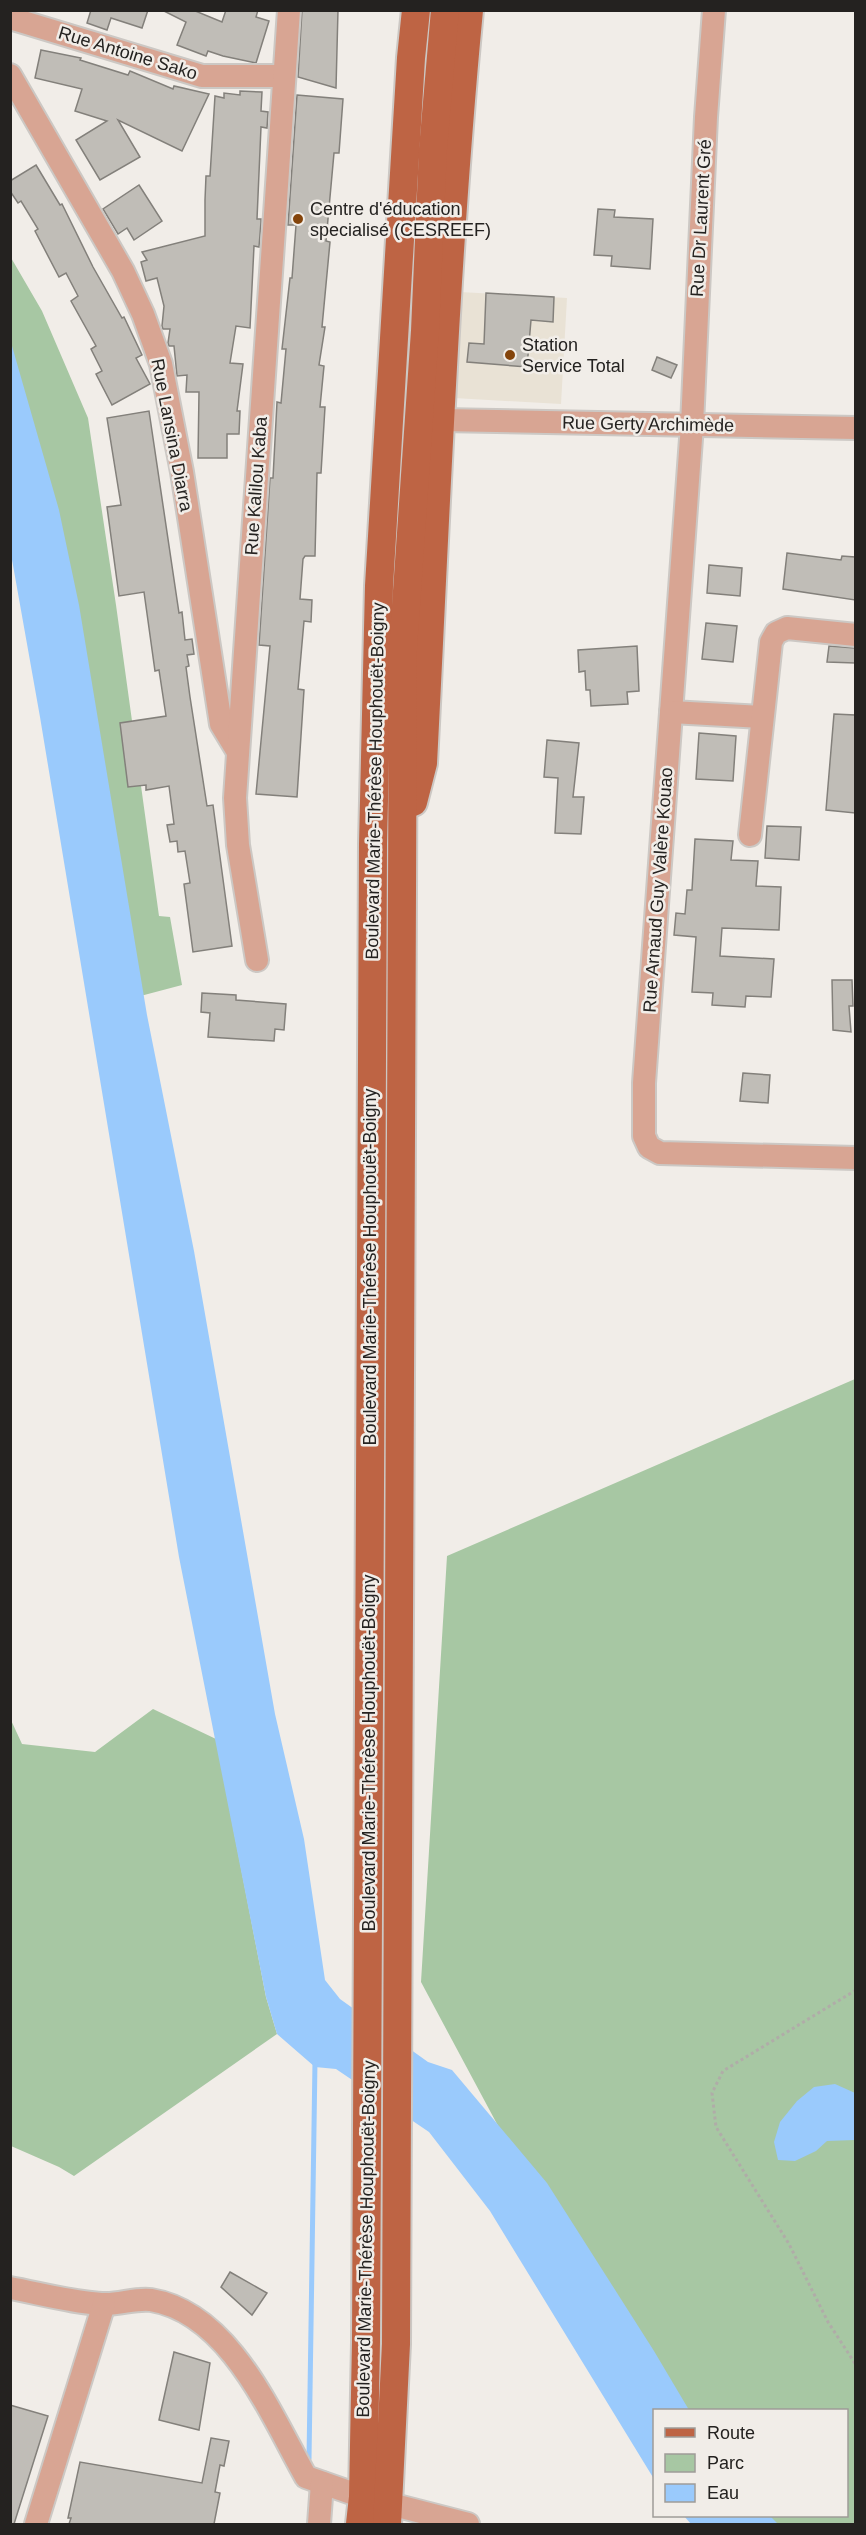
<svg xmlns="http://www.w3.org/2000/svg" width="866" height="2535" font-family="Helvetica,sans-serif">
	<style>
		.built { fill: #e9e2d5 }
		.green { fill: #a7c7a3 }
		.water { fill: #9acafc }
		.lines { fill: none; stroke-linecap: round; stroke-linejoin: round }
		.stream { stroke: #9acafc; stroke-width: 5 }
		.building { fill: #c0bdb7; stroke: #83807b; stroke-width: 1.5 }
		.minor-casing { stroke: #ccc8c4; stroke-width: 26 }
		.major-casing { stroke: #ccc8c4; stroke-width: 32 }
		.path { stroke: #b0aca8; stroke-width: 3; stroke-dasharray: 3 3; stroke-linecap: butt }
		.minor { stroke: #d8a593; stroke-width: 22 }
		.major { stroke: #be6444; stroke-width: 28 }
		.poi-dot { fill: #84440b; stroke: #f1ede8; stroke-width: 2 }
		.labels { text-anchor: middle; stroke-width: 5; stroke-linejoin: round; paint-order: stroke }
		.street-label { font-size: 18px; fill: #242220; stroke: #f1ede8 }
		.poi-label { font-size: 18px; fill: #242220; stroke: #f1ede8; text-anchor: start }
	</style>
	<rect width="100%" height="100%" fill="#f1ede8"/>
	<path class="built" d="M 460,292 L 567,298 L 561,404 L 454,398 Z"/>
	<g class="green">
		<path d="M 10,256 L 42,311 L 88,418 L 116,605 L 159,916 L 170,917 L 182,985 L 114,1003 L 11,426 Z"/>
		<path d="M 855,1379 L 855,2524 L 705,2524 L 699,2516 L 846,2516 L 846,2410 L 654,2410 L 597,2311 L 421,1982 L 447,1556 Z"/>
		<path d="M 153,1709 L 216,1739 L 266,1997 L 277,2034 L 74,2176 L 59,2167 L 11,2146 L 10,1718 L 22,1744 L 95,1752 Z"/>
	</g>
	<g class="water">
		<path d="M 10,339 L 59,510 L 79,605 L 147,1015 L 194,1251 L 275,1714 L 304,1839 L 325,1980 L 340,1999 L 428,2062 L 452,2070 L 547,2183 L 654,2351 L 689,2410 L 654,2410 L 654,2479 L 490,2211 L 429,2132 L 336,2069 L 315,2067 L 277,2034 L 266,1997 L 179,1557 L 40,717 L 11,554 Z"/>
		<path d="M 835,2084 L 855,2093 L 855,2140 L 827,2141 L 816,2151 L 795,2161 L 778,2160 L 774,2142 L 780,2122 L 797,2101 L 814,2087 Z"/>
		<path d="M 684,2516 L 770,2516 L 778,2524 L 691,2524 Z"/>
	</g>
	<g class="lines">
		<path class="stream" d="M 309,2459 L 315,2061"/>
	</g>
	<g class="building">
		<path d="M 91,10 L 148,10 L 142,28 L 111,18 L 107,30 L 87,23 Z"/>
		<path d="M 162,10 L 193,10 L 222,22 L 226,10 L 258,10 L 256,17 L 269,21 L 256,63 L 223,56 L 208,51 L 206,56 L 177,45 L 186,22 Z"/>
		<path d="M 302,10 L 338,10 L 336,88 L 298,77 Z"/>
		<path d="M 41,50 L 81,58 L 80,60 L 128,75 L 130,71 L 173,89 L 174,86 L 209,94 L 182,151 L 118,120 L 140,157 L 100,180 L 76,140 L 107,121 L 75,111 L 82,89 L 35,78 Z"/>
		<path d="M 240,91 L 262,92 L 261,111 L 268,112 L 267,128 L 261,127 L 257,219 L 261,219 L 261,222 L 259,247 L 254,246 L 250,328 L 236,326 L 230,363 L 243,364 L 237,411 L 240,411 L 239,434 L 227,434 L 227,458 L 198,458 L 199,392 L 186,392 L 187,375 L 177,376 L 174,346 L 169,346 L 168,343 L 170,329 L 163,329 L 162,326 L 164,306 L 157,278 L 146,281 L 141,262 L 147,260 L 142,252 L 205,236 L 205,200 L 206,176 L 210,176 L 215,96 L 224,98 L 224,93 L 240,95 Z"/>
		<path d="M 297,95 L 343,99 L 339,153 L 334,153 L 326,241 L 330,242 L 322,327 L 325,327 L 319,365 L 324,366 L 320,407 L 325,407 L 321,473 L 317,473 L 315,556 L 305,556 L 303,559 L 300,599 L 312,600 L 311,622 L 304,621 L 298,689 L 304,690 L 297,797 L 256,794 L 270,646 L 259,645 L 270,478 L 273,478 L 277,402 L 281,403 L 286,349 L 282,349 L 290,278 L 292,278 L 296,225 L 288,225 Z"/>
		<path d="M 36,165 L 60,205 L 62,204 L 93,267 L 122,318 L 124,317 L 142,355 L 136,358 L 150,384 L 112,405 L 96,374 L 102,371 L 91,349 L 96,346 L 71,301 L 78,296 L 66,273 L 59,277 L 35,231 L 38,229 L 21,201 L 18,203 L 10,191 L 10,181 Z"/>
		<path d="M 139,185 L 162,221 L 134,240 L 127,228 L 118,234 L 103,209 Z"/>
		<path d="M 598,209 L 615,210 L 614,217 L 653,219 L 650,269 L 611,266 L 612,256 L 594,255 Z"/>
		<path d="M 486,293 L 554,297 L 553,322 L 531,320 L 527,367 L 467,362 L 469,343 L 484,344 Z"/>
		<path d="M 657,357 L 677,365 L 671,378 L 652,370 Z"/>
		<path d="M 149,411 L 179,613 L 182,612 L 185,640 L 192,639 L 194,654 L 187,655 L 189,666 L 186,667 L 190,697 L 207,806 L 213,805 L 232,946 L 193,952 L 184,884 L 190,883 L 185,851 L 178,852 L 177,841 L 170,842 L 167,825 L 174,824 L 169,786 L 146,790 L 146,785 L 128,787 L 120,723 L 166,716 L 159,670 L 155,671 L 144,592 L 119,596 L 107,507 L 121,505 L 107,418 Z"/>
		<path d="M 787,553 L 841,560 L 842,556 L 855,557 L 855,600 L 783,589 Z"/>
		<path d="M 709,565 L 742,568 L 740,596 L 707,593 Z"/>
		<path d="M 706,623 L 737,626 L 733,662 L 702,659 Z"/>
		<path d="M 637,646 L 639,691 L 627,692 L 628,704 L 591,706 L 590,690 L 586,690 L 585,671 L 579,672 L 578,650 Z"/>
		<path d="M 829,646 L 855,648 L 855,663 L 827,662 Z"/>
		<path d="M 834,714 L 855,715 L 855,813 L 826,810 Z"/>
		<path d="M 699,733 L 736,736 L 733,781 L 696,779 Z"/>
		<path d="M 547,740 L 579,743 L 573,797 L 584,797 L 581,834 L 555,833 L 558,778 L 544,777 Z"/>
		<path d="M 767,826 L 801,827 L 799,860 L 765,858 Z"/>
		<path d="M 695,839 L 733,841 L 731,860 L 758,861 L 756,886 L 781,887 L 779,930 L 722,928 L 720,956 L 774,959 L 771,997 L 746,996 L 745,1007 L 712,1005 L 713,993 L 692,992 L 696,937 L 674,935 L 676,913 L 685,914 L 687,890 L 692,890 Z"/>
		<path d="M 832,980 L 852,980 L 853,1006 L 849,1006 L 851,1032 L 833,1030 Z"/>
		<path d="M 202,993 L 236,995 L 236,1000 L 286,1004 L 284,1030 L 275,1029 L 274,1041 L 208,1037 L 210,1013 L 201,1012 Z"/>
		<path d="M 743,1073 L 770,1075 L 768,1103 L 740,1101 Z"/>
		<path d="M 230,2272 L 267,2293 L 252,2315 L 221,2287 Z"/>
		<path d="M 174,2352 L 210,2363 L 199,2430 L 159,2420 Z"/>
		<path d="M 10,2405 L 48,2416 L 14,2524 L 10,2524 Z"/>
		<path d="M 211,2438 L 229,2441 L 224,2466 L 220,2465 L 215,2492 L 220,2493 L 214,2524 L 69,2524 L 71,2518 L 68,2518 L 80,2462 L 202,2483 Z"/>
	</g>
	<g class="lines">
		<g class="minor-casing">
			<g id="minor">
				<path d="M 714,10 L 706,117 L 692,425 L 644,1083 L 644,1136 L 649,1147 L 660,1153 L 856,1158"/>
				<path d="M 10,18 L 202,76 L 284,76"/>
				<path d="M 10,75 L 123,271 L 143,314 L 161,364 L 182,472 L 221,724 L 238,752"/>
				<path d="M 441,420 L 856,428"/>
				<path d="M 671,712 L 762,717"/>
				<path d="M 750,835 L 771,642 L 776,633 L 787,628 L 856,635"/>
				<path d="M 257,960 L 238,845 L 235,798 L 289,10"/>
				<path d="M 10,2288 C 38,2293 79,2304 106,2304 C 121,2304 137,2298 151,2300 C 230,2313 271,2415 306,2477 L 363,2497 L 468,2524"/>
				<path d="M 36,2524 L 104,2304"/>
				<path d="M 319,2524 L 322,2483"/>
			</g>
		</g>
		<g class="major-casing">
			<g id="major">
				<path d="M 413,802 L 423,763 C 436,512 445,261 469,10"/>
				<path d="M 360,2524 L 363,2497 L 366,2342 L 373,844 L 379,586 L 411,58 L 416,10"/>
				<path d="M 387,2524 L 396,2344 L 403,649 L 425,331 L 433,149 L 445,10"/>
			</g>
		</g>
		<path class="path" d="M 856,1990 L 723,2071 L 712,2093 L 716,2127 L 789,2244 L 828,2322 L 856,2365"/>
		<use href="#minor" class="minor"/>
		<use href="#major" class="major"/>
	</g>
	<g class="poi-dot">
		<circle cx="298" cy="219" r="6"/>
		<circle cx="510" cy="355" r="6"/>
	</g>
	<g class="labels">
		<g class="street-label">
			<text transform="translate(128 53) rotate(17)" y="6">Rue Antoine Sako</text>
			<text transform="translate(701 218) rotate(-87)" y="6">Rue Dr Laurent Gré</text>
			<text transform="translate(648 424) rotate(1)" y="6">Rue Gerty Archimède</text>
			<text transform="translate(172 435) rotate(79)" y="6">Rue Lansina Diarra</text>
			<text transform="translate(256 486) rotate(-86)" y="6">Rue Kalilou Kaba</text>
			<text transform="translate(375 781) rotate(-89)" y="6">Boulevard Marie-Thérèse Houphouët-Boigny</text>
			<text transform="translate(658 890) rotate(-86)" y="6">Rue Arnaud Guy Valère Kouao</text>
			<text transform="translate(370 1267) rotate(-90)" y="6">Boulevard Marie-Thérèse Houphouët-Boigny</text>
			<text transform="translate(369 1753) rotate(-90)" y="6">Boulevard Marie-Thérèse Houphouët-Boigny</text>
			<text transform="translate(366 2239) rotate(-89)" y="6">Boulevard Marie-Thérèse Houphouët-Boigny</text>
		</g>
		<g class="poi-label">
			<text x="310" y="215">Centre d'éducation<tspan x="310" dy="21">specialisé (CESREEF)</tspan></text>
			<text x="522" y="351">Station<tspan x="522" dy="21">Service Total</tspan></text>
		</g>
	</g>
	<rect width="866" height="2535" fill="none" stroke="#242220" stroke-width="24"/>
	<rect x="653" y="2409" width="195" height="108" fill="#f1ede8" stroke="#9f9c98" stroke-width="1.5"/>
	<rect x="665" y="2428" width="30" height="9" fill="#be6444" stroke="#9f9c98" stroke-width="1.5"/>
	<text x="707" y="2439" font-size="18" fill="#242220">Route</text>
	<rect x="665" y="2454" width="30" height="18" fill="#a7c7a3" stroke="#9f9c98" stroke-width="1.5"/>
	<text x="707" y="2469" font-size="18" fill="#242220">Parc</text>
	<rect x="665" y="2484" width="30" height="18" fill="#9acafc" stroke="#9f9c98" stroke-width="1.5"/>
	<text x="707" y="2499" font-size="18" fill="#242220">Eau</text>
</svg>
